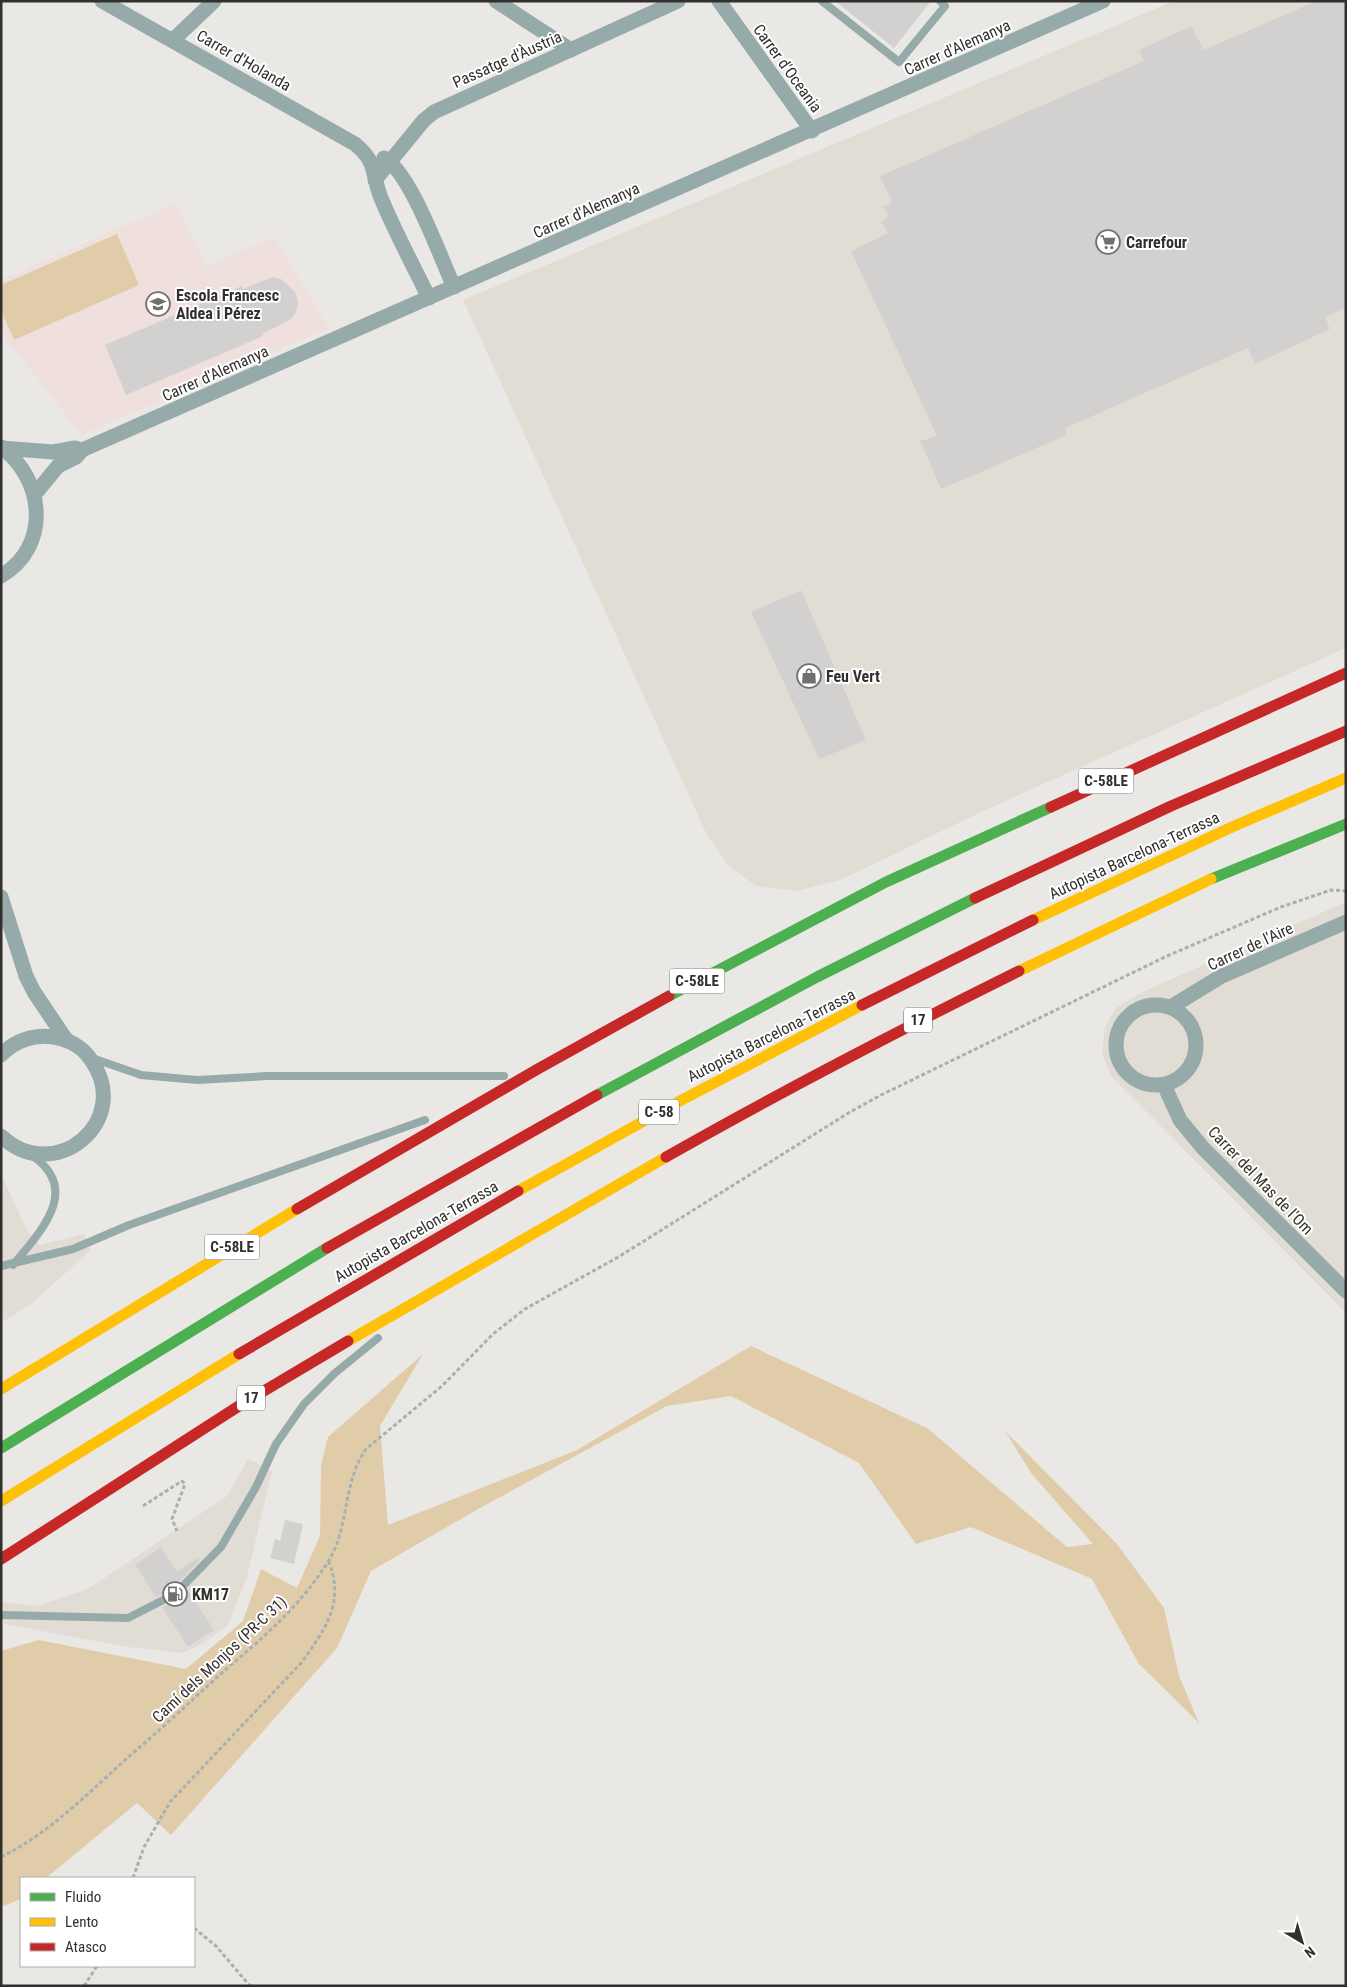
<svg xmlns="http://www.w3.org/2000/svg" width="1347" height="1987" font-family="'Roboto Condensed',sans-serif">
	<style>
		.built { fill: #e2ddd4 }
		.education { fill: #efdfdd }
		.green { fill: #e1ccaa }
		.building { fill: #d3d1cf }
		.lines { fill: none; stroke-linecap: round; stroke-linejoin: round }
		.path { stroke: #a5b2af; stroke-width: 3; stroke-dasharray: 4 2.5; stroke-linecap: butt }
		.lane { stroke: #95aaa9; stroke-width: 8 }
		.street { stroke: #95aaa9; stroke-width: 15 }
		.fast { stroke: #4caf50; stroke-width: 11 }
		.slow { stroke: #ffc107; stroke-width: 11 }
		.jam { stroke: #c62828; stroke-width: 11 }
		.labels { text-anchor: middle; stroke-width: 4; stroke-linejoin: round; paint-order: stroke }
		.shield { fill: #fff; stroke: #706e6d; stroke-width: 1 }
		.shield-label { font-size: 15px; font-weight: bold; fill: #32302e }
		.street-label { font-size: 16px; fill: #32302e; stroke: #fff }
		.poi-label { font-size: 16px; font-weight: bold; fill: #32302e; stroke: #fff; text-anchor: start }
	</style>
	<rect width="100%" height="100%" fill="#eae8e5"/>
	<g class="built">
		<path d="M 1174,1 L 1346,1 L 1346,648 L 981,812 L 843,879 L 796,891 L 756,886 L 728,865 L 707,835 L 463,300 Z"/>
		<path d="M 1346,902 L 1346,1313 L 1111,1076 L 1102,1054 L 1105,1026 L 1117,1007 L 1142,992 Z"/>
		<path d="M 1,1174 L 26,1228 L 39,1245 L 84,1234 L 91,1250 L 32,1303 L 1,1323 Z"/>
		<path d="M 248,1459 L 272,1471 L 247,1577 L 228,1625 L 202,1644 L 183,1653 L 127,1647 L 4,1624 L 1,1602 L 37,1606 L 88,1589 L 227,1496 Z"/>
	</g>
	<path class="education" d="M 176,203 L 206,266 L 274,237 L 329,328 L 82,435 L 1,333 L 1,280 Z"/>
	<g class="green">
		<path d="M 117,234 L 139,285 L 14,340 L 1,310 L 1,285 Z"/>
		<path d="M 751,1346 L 927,1428 L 1067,1547 L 1093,1544 L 1031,1473 L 1005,1431 L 1117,1544 L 1164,1608 L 1179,1676 L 1199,1723 L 1139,1664 L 1092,1579 L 971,1527 L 916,1544 L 859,1463 L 731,1396 L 667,1406 L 480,1508 L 371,1571 L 337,1648 L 171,1835 L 137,1803 L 46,1878 L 21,1878 L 21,1899 L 1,1907 L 1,1651 L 39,1640 L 186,1669 L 243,1621 L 261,1569 L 297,1588 L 320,1536 L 321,1466 L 328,1437 L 423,1354 L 380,1426 L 388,1525 L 577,1450 Z"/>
	</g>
	<g class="building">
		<path d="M 835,1 L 931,1 L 894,48 Z"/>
		<path d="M 1316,1 L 1346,1 L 1346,308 L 1325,317 L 1330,329 L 1255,364 L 1248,348 L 1065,428 L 1067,435 L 941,489 L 920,441 L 937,436 L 851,251 L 888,233 L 881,222 L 889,216 L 883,207 L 892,202 L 880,176 L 1144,61 L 1139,50 L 1191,26 L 1204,50 Z"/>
		<path d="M 272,277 L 281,279 L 296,293 L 298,303 L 296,312 L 290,320 L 262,334 L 263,336 L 126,395 L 105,345 L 242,286 L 243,289 Z"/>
		<path d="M 801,590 L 866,740 L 819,759 L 751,612 Z"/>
		<path d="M 285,1520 L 303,1524 L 294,1564 L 270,1558 L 275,1539 L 280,1541 Z"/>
		<path d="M 161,1547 L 177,1572 L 198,1558 L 200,1560 L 172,1589 L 156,1597 L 135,1565 Z"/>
		<path d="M 187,1589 L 214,1630 L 188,1647 L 162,1607 L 178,1599 Z"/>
	</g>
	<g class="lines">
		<g class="path">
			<path d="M 143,1506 L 182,1481 L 185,1484 L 172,1519 L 177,1531"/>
			<path d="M 1,1857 C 52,1832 92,1789 134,1752 C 165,1726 194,1698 224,1671 C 263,1638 300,1606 328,1562 C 350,1527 342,1483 366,1449 L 442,1386 L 493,1334 L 525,1309 L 620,1256 L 850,1112 L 881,1095 L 1167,956 L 1281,907 L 1331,890 L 1346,891"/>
			<path d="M 133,1878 L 144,1847 L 170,1802 L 302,1662 C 325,1629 345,1603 329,1562"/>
			<path d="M 194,1928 L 216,1946 L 250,1986"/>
			<path d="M 84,1986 L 97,1966"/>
		</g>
		<g class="lane">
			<path d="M 822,1 L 899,62 L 945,6 L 940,1"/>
			<path d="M 92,1058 L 141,1075 L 197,1080 L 268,1076 L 504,1076"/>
			<path d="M 13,1265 C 40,1232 83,1189 31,1155"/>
			<path d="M 1,1266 L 73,1249 L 129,1225 L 425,1120"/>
			<path d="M 1,1615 L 128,1618 L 175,1594 L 221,1547 L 256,1487 L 276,1444 L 304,1404 L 335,1373 L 378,1338"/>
		</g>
		<g class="street">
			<path d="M 102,1 L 355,144 C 378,163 371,173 381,198 C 395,232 413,265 429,298"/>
			<path d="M 496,1 L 571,50"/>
			<path d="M 719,1 L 812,131"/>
			<path d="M 173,40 L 214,1"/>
			<path d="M 384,158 C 411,173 440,257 454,287"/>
			<path d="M 375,180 L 424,120 L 434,112 L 678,1"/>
			<path d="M 1,447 C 45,479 51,547 1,576"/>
			<path d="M 2,448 L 53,452 L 75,448 L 82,450"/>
			<path d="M 35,494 L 58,466 L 76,457 L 82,450 L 1103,1"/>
			<path d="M 1,897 L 26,976 L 34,992 L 67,1041"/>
			<circle cx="1156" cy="1045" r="40"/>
			<path d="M 1171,1007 L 1220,977 L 1346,922"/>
			<path d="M 1,1055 C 14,1041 34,1034 53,1037 C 68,1039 83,1047 91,1060 C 134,1120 55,1187 1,1136"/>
			<path d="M 1164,1085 L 1180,1120 L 1203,1148 L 1346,1291"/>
		</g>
		<g class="fast">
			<path d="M 1211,879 L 1346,824"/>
			<path d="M 669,996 L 886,882 L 1051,807"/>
			<path d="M 597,1095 L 817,977 L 975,898"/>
			<path d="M 1,1448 L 327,1248"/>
		</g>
		<g class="slow">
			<path d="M 1033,920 L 1232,827 L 1346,778"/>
			<path d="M 1019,971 L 1211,879"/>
			<path d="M 518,1191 L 678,1102 L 862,1005"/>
			<path d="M 348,1341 L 666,1157"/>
			<path d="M 1,1389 L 297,1209"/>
			<path d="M 1,1501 L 239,1354"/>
		</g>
		<g class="jam">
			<path d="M 1051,807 L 1346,673"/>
			<path d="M 975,898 L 1171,806 L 1346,731"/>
			<path d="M 862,1005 L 1033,920"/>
			<path d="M 666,1157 C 782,1091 900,1030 1019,971"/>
			<path d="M 297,1209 L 536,1070 L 669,996"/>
			<path d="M 327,1248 L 597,1095"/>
			<path d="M 239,1354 L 518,1191"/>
			<path d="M 1,1559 L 242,1404 L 348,1341"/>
		</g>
	</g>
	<defs>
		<g id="supermarket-ring" transform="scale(1.25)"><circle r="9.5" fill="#fff" stroke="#72706e" stroke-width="1.5"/><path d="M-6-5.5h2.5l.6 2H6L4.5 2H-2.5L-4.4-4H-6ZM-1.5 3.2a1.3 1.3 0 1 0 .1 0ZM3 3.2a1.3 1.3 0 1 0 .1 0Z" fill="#72706e"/></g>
		<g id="school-ring" transform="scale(1.25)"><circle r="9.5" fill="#fff" stroke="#72706e" stroke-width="1.5"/><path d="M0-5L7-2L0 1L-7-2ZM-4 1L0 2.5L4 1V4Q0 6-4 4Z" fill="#72706e"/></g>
		<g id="shop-ring" transform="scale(1.25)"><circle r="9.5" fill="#fff" stroke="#72706e" stroke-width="1.5"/><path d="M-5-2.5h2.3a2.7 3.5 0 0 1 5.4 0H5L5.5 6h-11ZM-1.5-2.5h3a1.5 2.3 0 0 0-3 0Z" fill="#72706e"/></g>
		<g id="fuel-ring" transform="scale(1.25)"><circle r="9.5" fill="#fff" stroke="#72706e" stroke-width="1.5"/><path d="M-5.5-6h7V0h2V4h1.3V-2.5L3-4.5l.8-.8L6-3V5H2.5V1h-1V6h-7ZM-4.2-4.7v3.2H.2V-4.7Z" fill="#72706e"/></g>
	</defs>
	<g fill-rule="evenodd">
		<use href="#supermarket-ring" x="1108" y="242"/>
		<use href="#school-ring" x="158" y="304"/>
		<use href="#shop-ring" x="809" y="676"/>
		<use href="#fuel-ring" x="175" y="1594"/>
	</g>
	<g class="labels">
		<g class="shield">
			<rect x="1078.5" y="768.5" width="55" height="25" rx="4"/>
			<rect x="669.5" y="968.5" width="55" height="25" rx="4"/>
			<rect x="904" y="1007.5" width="28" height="25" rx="4"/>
			<rect x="639" y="1099.5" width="40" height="25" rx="4"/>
			<rect x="204.5" y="1234.5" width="55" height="25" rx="4"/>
			<rect x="237" y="1385.5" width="28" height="25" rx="4"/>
		</g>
		<g class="shield-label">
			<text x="1106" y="786">C-58LE</text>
			<text x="697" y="986">C-58LE</text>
			<text x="918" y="1025">17</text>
			<text x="659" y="1117">C-58</text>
			<text x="232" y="1252">C-58LE</text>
			<text x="251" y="1403">17</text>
		</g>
		<g class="street-label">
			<text transform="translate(957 47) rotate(-24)" y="6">Carrer d'Alemanya</text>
			<text transform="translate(507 59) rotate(-24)" y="6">Passatge d'Àustria</text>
			<text transform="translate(244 60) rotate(30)" y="6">Carrer d'Holanda</text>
			<text transform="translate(788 68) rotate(54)" y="6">Carrer d'Oceania</text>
			<text transform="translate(586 210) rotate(-24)" y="6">Carrer d'Alemanya</text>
			<text transform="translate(215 373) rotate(-24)" y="6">Carrer d'Alemanya</text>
			<text transform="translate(1134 855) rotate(-25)" y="6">Autopista Barcelona-Terrassa</text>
			<text transform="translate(1250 946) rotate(-25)" y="6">Carrer de l'Aire</text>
			<text transform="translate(771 1035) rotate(-27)" y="6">Autopista Barcelona-Terrassa</text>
			<text transform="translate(1261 1180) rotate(46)" y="6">Carrer del Mas de l'Om</text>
			<text transform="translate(416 1231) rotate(-30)" y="6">Autopista Barcelona-Terrassa</text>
			<text transform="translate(219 1659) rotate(-43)" y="6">Camí dels Monjos (PR-C 31)</text>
		</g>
		<g class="poi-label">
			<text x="1126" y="248">Carrefour</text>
			<text x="176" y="301">Escola Francesc<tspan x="176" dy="18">Aldea i Pérez</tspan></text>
			<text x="826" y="682">Feu Vert</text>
			<text x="192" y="1600">KM17</text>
		</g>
	</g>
	<rect width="1347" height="1987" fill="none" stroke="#32302e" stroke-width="5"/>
	<rect x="20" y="1877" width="175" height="90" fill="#ffffff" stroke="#adacab"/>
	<rect x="30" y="1893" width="25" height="8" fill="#4caf50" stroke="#adacab"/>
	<text x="65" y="1902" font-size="15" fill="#32302e">Fluido</text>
	<rect x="30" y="1918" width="25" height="8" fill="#ffc107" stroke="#adacab"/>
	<text x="65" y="1927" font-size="15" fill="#32302e">Lento</text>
	<rect x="30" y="1943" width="25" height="8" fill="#c62828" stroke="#adacab"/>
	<text x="65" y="1952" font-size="15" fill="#32302e">Atasco</text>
	<g transform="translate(1302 1942) rotate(142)" stroke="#ffffff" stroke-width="4" paint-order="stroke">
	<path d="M0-4L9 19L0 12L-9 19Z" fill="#32302e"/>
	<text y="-8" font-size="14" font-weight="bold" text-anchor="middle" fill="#32302e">N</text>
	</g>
</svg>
